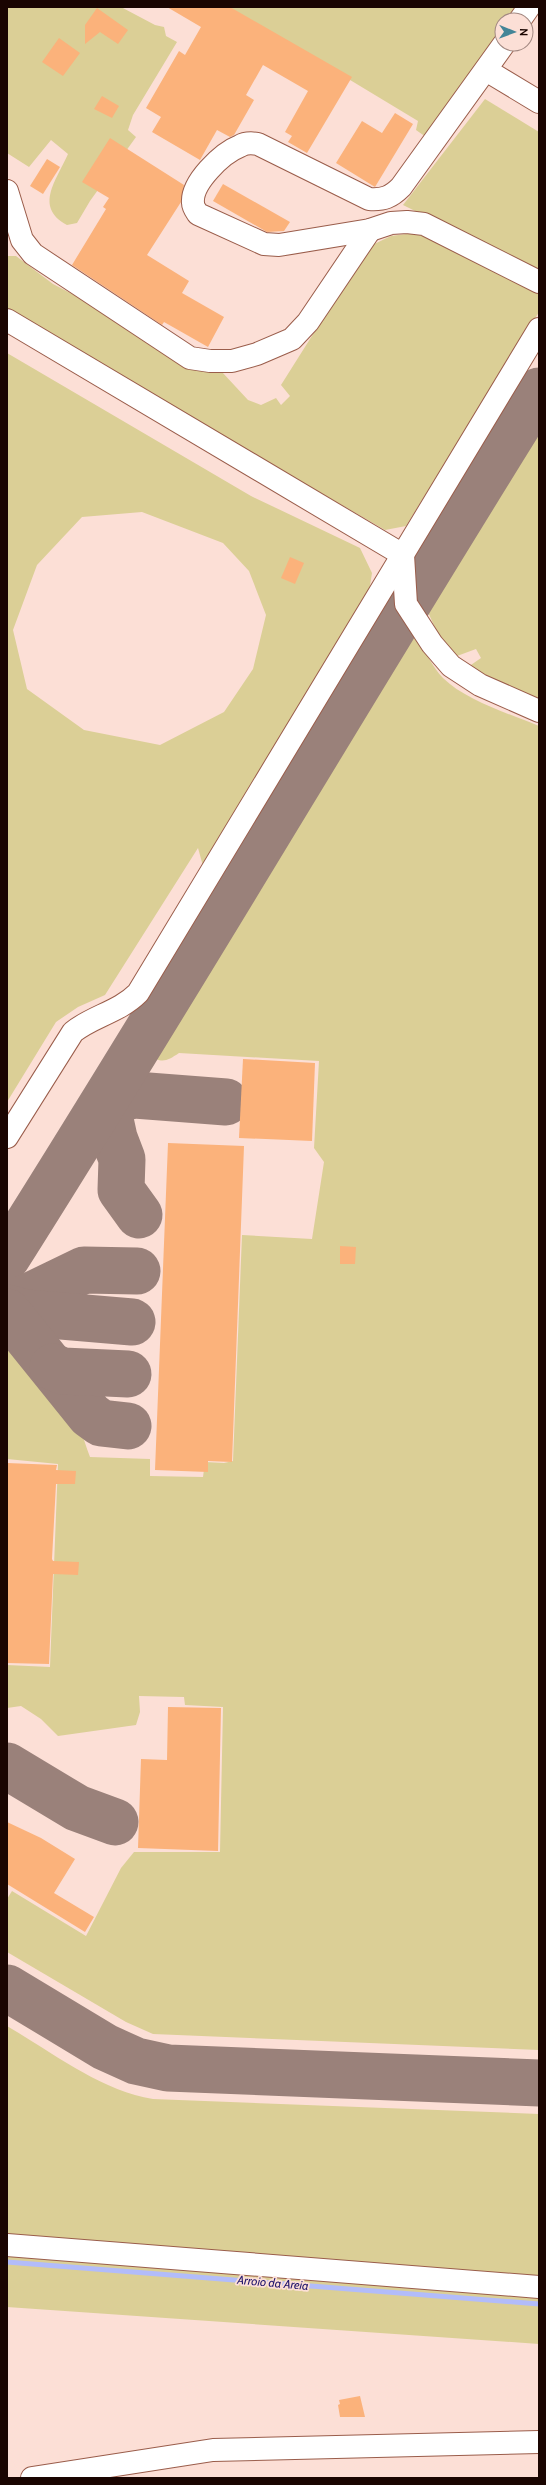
<svg xmlns="http://www.w3.org/2000/svg" width="546" height="2485" font-family="Cabin,sans-serif">
	<style>
		.green { fill: #dbcf96; fill-rule: evenodd }
		.lines { fill: none; stroke-linecap: round; stroke-linejoin: round }
		.stream { stroke: #b2bcfa; stroke-width: 5 }
		.taxiway { stroke: #9a817a; stroke-width: 47 }
		.building { fill: #fbb27b }
		.minor-casing { stroke: #9a5d4b; stroke-width: 24 }
		.minor { stroke: #fff; stroke-width: 22 }
		.labels { text-anchor: middle; stroke-width: 3.5; stroke-linejoin: round; paint-order: stroke }
		.water-label { font-size: 12px; font-style: italic; fill: #1f156c; stroke: #fcdfd6 }
	</style>
	<rect width="100%" height="100%" fill="#fcdfd6"/>
	<g class="green">
		<path d="M 7,7 L 121,7 L 155,25 L 164,27 L 166,36 L 177,42 L 133,115 L 128,130 L 136,137 L 90,201 L 77,223 L 67,225 C 34,207 56,181 68,154 L 51,140 L 29,167 L 7,153 Z"/>
		<path d="M 229,7 L 521,7 L 511,20 L 502,20 L 502,33 L 426,137 L 416,130 L 418,121 Z"/>
		<path d="M 485,99 L 539,132 L 539,270 L 534,270 L 403,205 Z"/>
		<path d="M 421,232 L 539,291 L 539,312 L 406,526 L 385,530 L 7,312 L 7,256 L 16,256 L 53,284 L 222,372 L 248,400 L 261,405 L 276,398 L 281,405 L 290,396 L 281,385 L 368,247 L 391,236 Z"/>
		<path d="M 7,353 L 251,496 L 360,548 L 372,573 L 368,598 L 203,866 L 198,848 L 105,995 L 78,1007 L 56,1022 L 7,1102 ZM 142,512 L 223,543 L 249,571 L 266,615 L 253,669 L 224,712 L 160,745 L 84,730 L 27,689 L 13,630 L 37,565 L 82,517 Z"/>
		<path d="M 539,418 L 539,705 L 468,667 L 481,658 L 476,649 L 457,656 L 437,632 L 427,610 L 432,595 Z"/>
		<path d="M 406,638 L 418,639 C 426,652 433,668 443,678 C 465,700 510,714 539,726 L 539,2050 L 153,2034 L 126,2022 L 7,1952 L 7,1899 L 12,1891 L 86,1936 L 121,1868 L 134,1852 L 220,1852 L 223,1707 L 185,1705 L 184,1697 L 139,1696 L 140,1712 L 136,1725 L 58,1736 L 41,1719 L 21,1706 L 7,1708 L 7,1665 L 50,1667 L 58,1464 L 7,1459 L 7,1344 C 35,1365 63,1392 78,1425 C 83,1435 86,1447 90,1457 L 150,1459 L 150,1476 L 203,1477 L 205,1462 L 224,1463 L 233,1461 L 242,1235 L 312,1239 L 324,1162 L 314,1148 L 319,1061 L 179,1053 C 167,1061 162,1064 149,1055 L 394,652 Z"/>
		<path d="M 7,2026 C 52,2052 101,2091 153,2099 L 539,2114 L 539,2279 L 7,2240 Z"/>
		<path d="M 7,2253 L 539,2294 L 539,2344 L 7,2307 Z"/>
	</g>
	<g class="lines">
		<path class="stream" d="M 7,2262 L 539,2304"/>
		<g class="taxiway">
			<path d="M 139,1215 L 121,1190 L 122,1159 L 114,1138 L 106,1101 L 135,1095 L 226,1102"/>
			<path d="M 7,1257 C 188,971 359,678 539,391"/>
			<path d="M 7,1300 L 20,1300 L 28,1297 L 84,1270 L 137,1271"/>
			<path d="M 7,1308 L 26,1313 L 132,1322"/>
			<path d="M 7,1312 L 90,1415 L 101,1423 L 128,1426"/>
			<path d="M 53,1367 L 63,1371 L 128,1374"/>
			<path d="M 7,1766 L 77,1808 L 115,1822"/>
			<path d="M 7,1988 L 105,2047 L 136,2061 L 168,2068 L 539,2083"/>
		</g>
	</g>
	<g class="building">
		<path d="M 167,7 L 230,7 L 352,77 L 307,153 L 288,142 L 292,136 L 285,132 L 308,91 L 263,65 L 246,95 L 254,100 L 234,135 L 230,137 L 217,130 L 200,160 L 152,132 L 161,117 L 146,108 L 179,51 L 185,55 L 201,27 Z"/>
		<path d="M 97,8 L 128,30 L 118,44 L 100,32 L 85,44 L 85,25 Z"/>
		<path d="M 59,38 L 80,53 L 63,76 L 42,62 Z"/>
		<path d="M 102,96 L 119,106 L 112,118 L 94,109 Z"/>
		<path d="M 395,113 L 413,124 L 375,187 L 336,163 L 362,121 L 382,133 Z"/>
		<path d="M 110,138 L 184,185 L 181,202 L 147,255 L 189,281 L 182,293 L 224,317 L 208,347 L 164,322 L 162,325 L 72,265 L 106,209 L 103,207 L 109,198 L 82,182 Z"/>
		<path d="M 47,159 L 60,167 L 43,194 L 30,186 Z"/>
		<path d="M 223,184 L 290,222 L 284,231 L 267,232 L 213,201 Z"/>
		<path d="M 290,557 L 304,563 L 295,584 L 281,578 Z"/>
		<path d="M 243,1059 L 315,1063 L 312,1141 L 239,1138 Z"/>
		<path d="M 168,1143 L 244,1146 L 232,1462 L 208,1461 L 208,1472 L 155,1470 Z"/>
		<path d="M 340,1246 L 356,1247 L 355,1264 L 340,1264 Z"/>
		<path d="M 7,1463 L 57,1465 L 56,1470 L 76,1471 L 75,1484 L 56,1484 L 52,1559 L 53,1561 L 79,1562 L 78,1575 L 53,1574 L 49,1664 L 7,1663 Z"/>
		<path d="M 168,1707 L 221,1708 L 218,1851 L 138,1848 L 141,1759 L 167,1760 Z"/>
		<path d="M 7,1822 L 41,1838 L 75,1859 L 54,1893 L 94,1917 L 85,1932 L 7,1884 Z"/>
		<path d="M 360,2396 L 365,2417 L 340,2417 L 338,2405 L 340,2404 L 339,2400 Z"/>
	</g>
	<g class="lines">
		<g class="minor-casing">
			<g id="minor">
				<path d="M 520,20 L 529,7"/>
				<path d="M 504,44 L 401,187 C 391,197 384,200 369,199 L 258,144 C 252,143 245,143 240,146 C 222,153 191,183 193,203 C 193,207 196,211 198,214 L 264,244 L 279,245 L 370,230 L 391,223 L 407,222 L 424,224 L 539,282"/>
				<path d="M 486,70 L 539,102"/>
				<path d="M 7,191 L 22,240 L 33,254 L 190,358 L 210,361 L 232,361 L 257,354 L 292,339 L 308,322 L 370,230"/>
				<path d="M 7,320 L 403,555 L 406,604 L 432,644 L 451,666 L 480,685 L 539,711"/>
				<path d="M 7,1137 L 73,1032 C 93,1016 119,1012 138,993 L 539,329"/>
				<path d="M 7,2245 L 539,2287"/>
				<path d="M 32,2478 L 213,2450 L 539,2442"/>
			</g>
		</g>
		<use href="#minor" class="minor"/>
	</g>
	<g class="labels">
		<g class="water-label">
			<text transform="translate(273 2283) rotate(5)" y="4">Arroio da Areia</text>
		</g>
	</g>
	<rect width="546" height="2485" fill="none" stroke="#1a0501" stroke-width="16"/>
	<g transform="translate(514 32) rotate(91)"><circle r="19" fill="#fcdfd6" stroke="#a28881"/>
	<path d="M0-3L7 15L0 10L-7 15Z" fill="#448597"/>
	<text y="-6" font-size="11" font-weight="bold" text-anchor="middle" fill="#1a0501">N</text>
	</g>
</svg>
